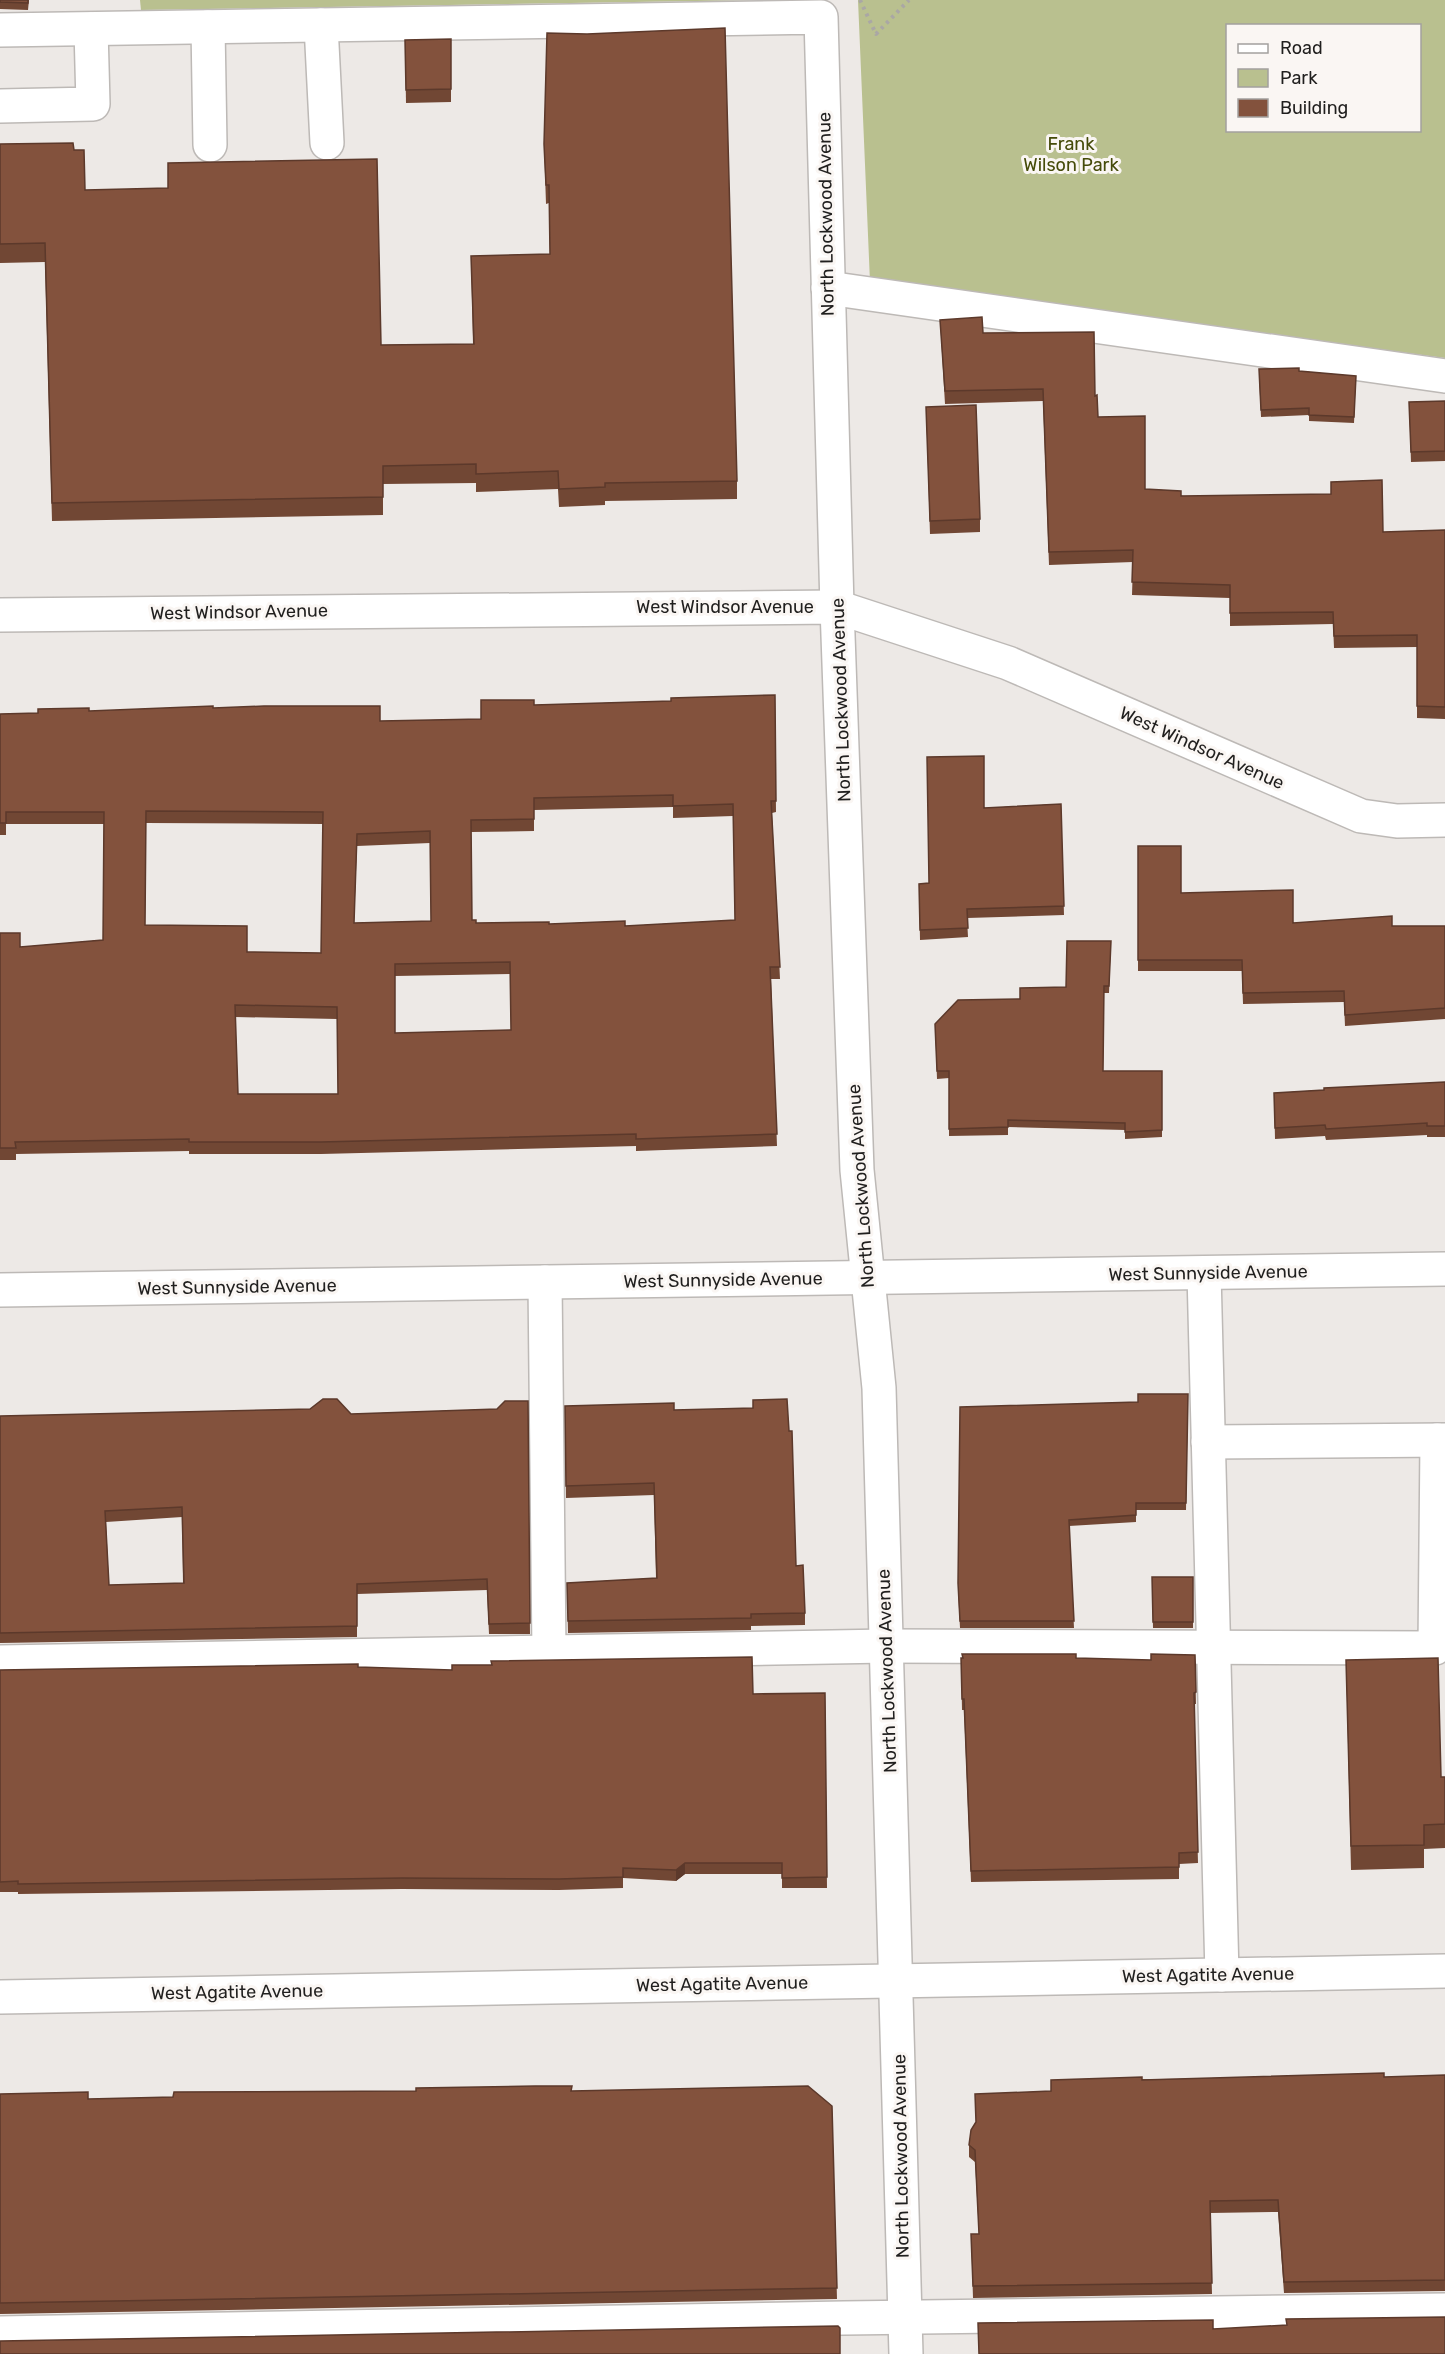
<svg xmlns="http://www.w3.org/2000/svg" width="1445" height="2354" font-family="Rubik,sans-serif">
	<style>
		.green { fill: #b9c08f; fill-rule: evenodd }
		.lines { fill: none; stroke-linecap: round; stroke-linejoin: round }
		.minor-casing { stroke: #bdb9b6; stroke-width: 36 }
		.path { stroke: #aaa7a5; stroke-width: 4; stroke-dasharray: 3 4.5; stroke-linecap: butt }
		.minor { stroke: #fff; stroke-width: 33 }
		.wall { fill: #714734; fill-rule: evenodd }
		.shaded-wall { fill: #5c392b }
		.building { fill: #83523d; stroke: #5c392b; stroke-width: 1.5; fill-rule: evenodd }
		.labels { text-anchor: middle; stroke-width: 6; stroke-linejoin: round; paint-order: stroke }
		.park-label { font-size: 18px; fill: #454b09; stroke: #faf6f3 }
		.street-label { font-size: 18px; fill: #201f1e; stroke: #faf6f3 }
	</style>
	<rect width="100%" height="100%" fill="#ede9e6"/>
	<g class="green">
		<path d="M 140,0 L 760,0 L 141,10 Z"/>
		<path d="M 858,0 L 1445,0 L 1445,358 L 870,282 ZM 1228,26 L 1420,26 L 1420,130 L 1228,130 Z"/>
	</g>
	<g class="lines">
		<g class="minor-casing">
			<g id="minor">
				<path d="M 321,25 L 327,143"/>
				<path d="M 208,27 L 210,145"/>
				<path d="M 0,30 L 821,17 L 837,607 L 857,1170 L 879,1388 L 906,2354"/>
				<path d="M 0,106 L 93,104 L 91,29"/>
				<path d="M 828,288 L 1445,376"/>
				<path d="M 0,615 L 837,607 L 1008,663 L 1361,816 L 1397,821 L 1445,820"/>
				<path d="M 1204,1273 L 1222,1975"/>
				<path d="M 545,1282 L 549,1652"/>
				<path d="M 0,1290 L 1445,1269"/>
				<path d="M 1208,1442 L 1445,1440"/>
				<path d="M 0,1662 L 887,1646 L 1435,1648 L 1437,1440"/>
				<path d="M 0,1997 L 1445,1971"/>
				<path d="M 0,2333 L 844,2318 L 1445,2310"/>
			</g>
		</g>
		<path class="path" d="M 860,0 L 876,34 L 909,0"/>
		<use href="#minor" class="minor"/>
	</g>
	<g class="wall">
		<path d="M 0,0 L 29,0 L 28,10 L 0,9 Z"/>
		<path d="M 451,39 L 451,102 L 406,103 L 405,40 Z"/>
		<path d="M 0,144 L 74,150 L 85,190 L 381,345 L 473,344 L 471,256 L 550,254 L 549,203 L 546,204 L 544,144 L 737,481 L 737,499 L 605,501 L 605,505 L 559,507 L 558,489 L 476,492 L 476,483 L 383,484 L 383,515 L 52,521 L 45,262 L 0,263 Z"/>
		<path d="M 940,320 L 983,333 L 1095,396 L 1098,417 L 1145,489 L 1383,532 L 1445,530 L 1445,719 L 1417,718 L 1417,647 L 1334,648 L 1333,624 L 1230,626 L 1230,598 L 1132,595 L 1133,562 L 1049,565 L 1043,401 L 945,404 Z"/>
		<path d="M 1299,371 L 1356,376 L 1354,423 L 1309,421 L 1309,415 L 1261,417 L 1259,376 Z"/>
		<path d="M 1445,401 L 1445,461 L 1411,462 L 1409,402 Z"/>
		<path d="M 926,407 L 980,519 L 980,532 L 930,534 Z"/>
		<path d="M 775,695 L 776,812 L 772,813 L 780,979 L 771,979 L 777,1146 L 636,1151 L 636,1146 L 321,1154 L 189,1154 L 189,1151 L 16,1154 L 16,1160 L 0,1160 L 0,933 L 20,947 L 103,940 L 104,824 L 6,824 L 6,835 L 0,835 L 0,714 L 213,708 L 380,721 L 481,719 L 534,705 L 671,701 ZM 673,807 L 673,818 L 733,816 L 735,920 L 625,926 L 476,923 L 472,920 L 471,832 L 534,831 L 534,810 ZM 146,823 L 323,824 L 321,953 L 247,952 L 145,925 ZM 430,843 L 431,921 L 354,923 L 357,846 ZM 510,974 L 511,1030 L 395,1033 L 395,976 ZM 235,1017 L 337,1019 L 338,1094 L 238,1094 Z"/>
		<path d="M 1061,804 L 1064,915 L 967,918 L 968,937 L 920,940 L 919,884 L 929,883 L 984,808 Z"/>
		<path d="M 1138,846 L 1181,893 L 1293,923 L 1392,926 L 1445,926 L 1445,1019 L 1345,1026 L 1344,1002 L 1243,1004 L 1242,971 L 1138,971 Z"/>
		<path d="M 1111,941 L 1109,993 L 1104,993 L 1103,1071 L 1162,1071 L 1162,1137 L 1125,1139 L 1125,1130 L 1008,1127 L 1008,1135 L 949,1136 L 949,1078 L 937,1079 L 935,1024 L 1020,999 L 1066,987 Z"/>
		<path d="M 1445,1082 L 1445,1137 L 1427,1137 L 1427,1135 L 1326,1140 L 1325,1136 L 1275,1139 L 1274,1093 Z"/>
		<path d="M 1188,1394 L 1186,1510 L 1136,1510 L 1136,1522 L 1069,1526 L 1074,1628 L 960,1628 L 958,1590 L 1138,1402 Z"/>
		<path d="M 528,1401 L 530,1634 L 489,1634 L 487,1590 L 357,1594 L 357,1637 L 0,1643 L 0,1416 L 351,1414 L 497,1409 ZM 182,1517 L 183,1583 L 109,1585 L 106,1522 Z"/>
		<path d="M 565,1406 L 674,1410 L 796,1566 L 805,1613 L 805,1625 L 751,1626 L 751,1630 L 568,1633 L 567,1583 L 656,1578 L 654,1495 L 566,1498 Z"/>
		<path d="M 1152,1577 L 1193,1577 L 1193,1628 L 1153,1628 Z"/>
		<path d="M 1195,1655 L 1196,1704 L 1194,1704 L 1198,1863 L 1179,1864 L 1179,1879 L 971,1882 L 964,1710 L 962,1710 L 961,1658 L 1151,1660 Z"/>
		<path d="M 1346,1660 L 1441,1777 L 1445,1777 L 1445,1848 L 1424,1849 L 1424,1868 L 1351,1870 Z"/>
		<path d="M 358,1667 L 753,1694 L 825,1693 L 827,1888 L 782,1888 L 782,1874 L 685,1874 L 676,1881 L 623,1878 L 623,1888 L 559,1890 L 402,1889 L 18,1894 L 18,1892 L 0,1892 L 0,1670 Z"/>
		<path d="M 1445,2075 L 1445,2291 L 1284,2293 L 1278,2212 L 1210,2213 L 1212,2294 L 973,2298 L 971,2234 L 979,2234 L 975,2162 L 969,2157 L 969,2145 L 1051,2091 L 1051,2080 L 1384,2077 Z"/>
		<path d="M 571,2091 L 832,2106 L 837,2299 L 0,2314 L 0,2094 L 88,2099 Z"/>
	</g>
	<path class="shaded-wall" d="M 685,1863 L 685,1874 L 676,1881 L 676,1870 Z"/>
	<g class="building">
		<path d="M 0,0 L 28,0 L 28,3 L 0,2 Z"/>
		<path d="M 725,28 L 737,481 L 605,483 L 605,487 L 559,489 L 558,471 L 476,474 L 476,464 L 383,466 L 383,497 L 52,503 L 45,243 L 0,244 L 0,144 L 73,143 L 74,150 L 84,150 L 85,190 L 168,188 L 168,163 L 377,159 L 381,345 L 474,344 L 471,256 L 550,254 L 549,185 L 546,185 L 544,144 L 547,33 L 587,34 Z"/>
		<path d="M 451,39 L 451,89 L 406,90 L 405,40 Z"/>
		<path d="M 982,317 L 983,333 L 1094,332 L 1095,396 L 1097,395 L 1098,417 L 1145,416 L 1145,489 L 1181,491 L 1181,496 L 1331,494 L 1331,482 L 1382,480 L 1383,532 L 1445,530 L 1445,707 L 1417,706 L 1417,635 L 1334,636 L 1333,612 L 1230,613 L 1230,585 L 1132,582 L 1133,550 L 1049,552 L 1043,389 L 945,391 L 940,320 Z"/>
		<path d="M 1299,368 L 1299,371 L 1356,376 L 1354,417 L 1309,415 L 1309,408 L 1261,410 L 1259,369 Z"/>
		<path d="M 1445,401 L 1445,451 L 1411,452 L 1409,402 Z"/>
		<path d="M 976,405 L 980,519 L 930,521 L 926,407 Z"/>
		<path d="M 775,695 L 776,801 L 771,801 L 780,967 L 770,967 L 777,1134 L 636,1139 L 636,1134 L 321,1142 L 189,1142 L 189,1139 L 15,1142 L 16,1148 L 0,1148 L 0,933 L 20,933 L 20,947 L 103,940 L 104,812 L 6,812 L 6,823 L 0,823 L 0,714 L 38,713 L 38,709 L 89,708 L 89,711 L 213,706 L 213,708 L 264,706 L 380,706 L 380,721 L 481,719 L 481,700 L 534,700 L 534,705 L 671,701 L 671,698 ZM 673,795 L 673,806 L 733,804 L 735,920 L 625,926 L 625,921 L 549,924 L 549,922 L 476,923 L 476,920 L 472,920 L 471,820 L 534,819 L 534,798 ZM 146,811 L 323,812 L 321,953 L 247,952 L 247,926 L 145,925 ZM 430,831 L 431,921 L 354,923 L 357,834 ZM 510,962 L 511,1030 L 395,1033 L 395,964 ZM 235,1005 L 337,1007 L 338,1094 L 238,1094 Z"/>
		<path d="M 984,756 L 984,808 L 1061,804 L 1064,906 L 967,909 L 968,928 L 920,930 L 919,884 L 929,883 L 927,757 Z"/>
		<path d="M 1138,846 L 1181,846 L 1181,893 L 1293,890 L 1293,923 L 1392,916 L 1392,926 L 1445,926 L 1445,1008 L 1345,1015 L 1344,991 L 1243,993 L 1242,960 L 1138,960 Z"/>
		<path d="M 1067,941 L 1111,941 L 1109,986 L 1104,986 L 1103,1071 L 1162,1071 L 1162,1130 L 1125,1132 L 1125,1123 L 1008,1120 L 1008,1127 L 949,1129 L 949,1071 L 937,1071 L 935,1024 L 958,1000 L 1020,999 L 1020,988 L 1066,987 Z"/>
		<path d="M 1445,1082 L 1445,1126 L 1427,1126 L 1427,1123 L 1326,1129 L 1325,1125 L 1275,1128 L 1274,1093 L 1324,1090 L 1324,1088 Z"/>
		<path d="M 1138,1394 L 1188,1394 L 1186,1503 L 1136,1503 L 1136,1515 L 1069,1520 L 1074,1621 L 960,1621 L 958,1583 L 960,1407 L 1138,1402 Z"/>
		<path d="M 323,1399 L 337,1399 L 351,1414 L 497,1409 L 505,1401 L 528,1401 L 530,1623 L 489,1624 L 487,1579 L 357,1584 L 357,1626 L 0,1633 L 0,1416 L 310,1409 ZM 182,1507 L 184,1583 L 109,1585 L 105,1511 Z"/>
		<path d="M 787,1399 L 789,1431 L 792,1431 L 796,1566 L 803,1565 L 805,1613 L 751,1614 L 751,1618 L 568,1621 L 567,1583 L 657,1578 L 654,1483 L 566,1486 L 565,1406 L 674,1403 L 674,1410 L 753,1408 L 753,1400 Z"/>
		<path d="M 1152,1577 L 1193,1577 L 1193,1622 L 1153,1622 Z"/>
		<path d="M 962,1654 L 1076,1654 L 1076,1658 L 1151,1660 L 1151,1654 L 1195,1655 L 1196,1692 L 1194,1693 L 1198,1852 L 1179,1853 L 1179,1867 L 971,1871 L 964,1699 L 962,1699 L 961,1658 L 963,1658 Z"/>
		<path d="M 752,1657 L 753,1694 L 825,1693 L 827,1877 L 782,1878 L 782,1863 L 685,1863 L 676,1870 L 623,1868 L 623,1877 L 559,1879 L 402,1878 L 18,1884 L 18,1881 L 0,1882 L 0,1670 L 358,1664 L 358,1667 L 452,1670 L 452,1665 L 492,1665 L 491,1661 Z"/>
		<path d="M 1438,1658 L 1441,1777 L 1445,1777 L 1445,1824 L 1424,1825 L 1424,1845 L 1351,1846 L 1346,1660 Z"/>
		<path d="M 1384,2073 L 1384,2077 L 1445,2075 L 1445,2280 L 1284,2282 L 1278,2200 L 1210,2201 L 1212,2283 L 973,2286 L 971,2234 L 979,2234 L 975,2150 L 969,2145 L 971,2130 L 976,2122 L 975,2094 L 1051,2091 L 1051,2080 L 1142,2077 L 1142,2080 Z"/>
		<path d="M 535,2086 L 572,2086 L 571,2091 L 808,2086 L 832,2106 L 837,2288 L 0,2303 L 0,2094 L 88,2092 L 88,2099 L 173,2097 L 174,2092 L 416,2091 L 416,2088 Z"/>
		<path d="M 1445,2317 L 1445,2354 L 979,2354 L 978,2323 L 1213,2320 L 1213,2329 L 1287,2325 L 1286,2319 Z"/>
		<path d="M 838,2326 L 840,2328 L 840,2354 L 0,2354 L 0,2341 Z"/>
	</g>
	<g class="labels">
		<g class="park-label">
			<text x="1071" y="150">Frank<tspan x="1071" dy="21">Wilson Park</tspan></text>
		</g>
		<g class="street-label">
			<text transform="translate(826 214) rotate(-91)" y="6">North Lockwood Avenue</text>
			<text x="725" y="613">West Windsor Avenue</text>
			<text transform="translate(239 612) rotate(-1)" y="6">West Windsor Avenue</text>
			<text transform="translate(841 700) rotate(-92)" y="6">North Lockwood Avenue</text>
			<text transform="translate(1202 748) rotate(24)" y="6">West Windsor Avenue</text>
			<text transform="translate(861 1186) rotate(-94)" y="6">North Lockwood Avenue</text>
			<text transform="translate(1208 1273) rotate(-1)" y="6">West Sunnyside Avenue</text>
			<text transform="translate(723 1280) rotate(-1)" y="6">West Sunnyside Avenue</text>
			<text transform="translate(237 1287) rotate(-1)" y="6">West Sunnyside Avenue</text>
			<text transform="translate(887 1671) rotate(-92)" y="6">North Lockwood Avenue</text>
			<text transform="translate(1208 1975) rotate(-1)" y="6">West Agatite Avenue</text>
			<text transform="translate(722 1984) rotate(-1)" y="6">West Agatite Avenue</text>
			<text transform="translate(237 1992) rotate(-1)" y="6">West Agatite Avenue</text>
			<text transform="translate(901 2156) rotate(-91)" y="6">North Lockwood Avenue</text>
		</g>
	</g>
	<rect x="1226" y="24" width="195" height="108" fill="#faf6f3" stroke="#a3a09e" stroke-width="1.5"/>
	<rect x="1238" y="44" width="30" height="9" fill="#ffffff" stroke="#a3a09e" stroke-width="1.5"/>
	<text x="1280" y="54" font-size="18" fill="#201f1e">Road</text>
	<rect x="1238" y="69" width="30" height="18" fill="#b9c08f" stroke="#a3a09e" stroke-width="1.5"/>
	<text x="1280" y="84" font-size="18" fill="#201f1e">Park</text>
	<rect x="1238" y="99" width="30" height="18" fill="#83523d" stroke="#a3a09e" stroke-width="1.5"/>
	<text x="1280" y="114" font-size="18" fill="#201f1e">Building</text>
</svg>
